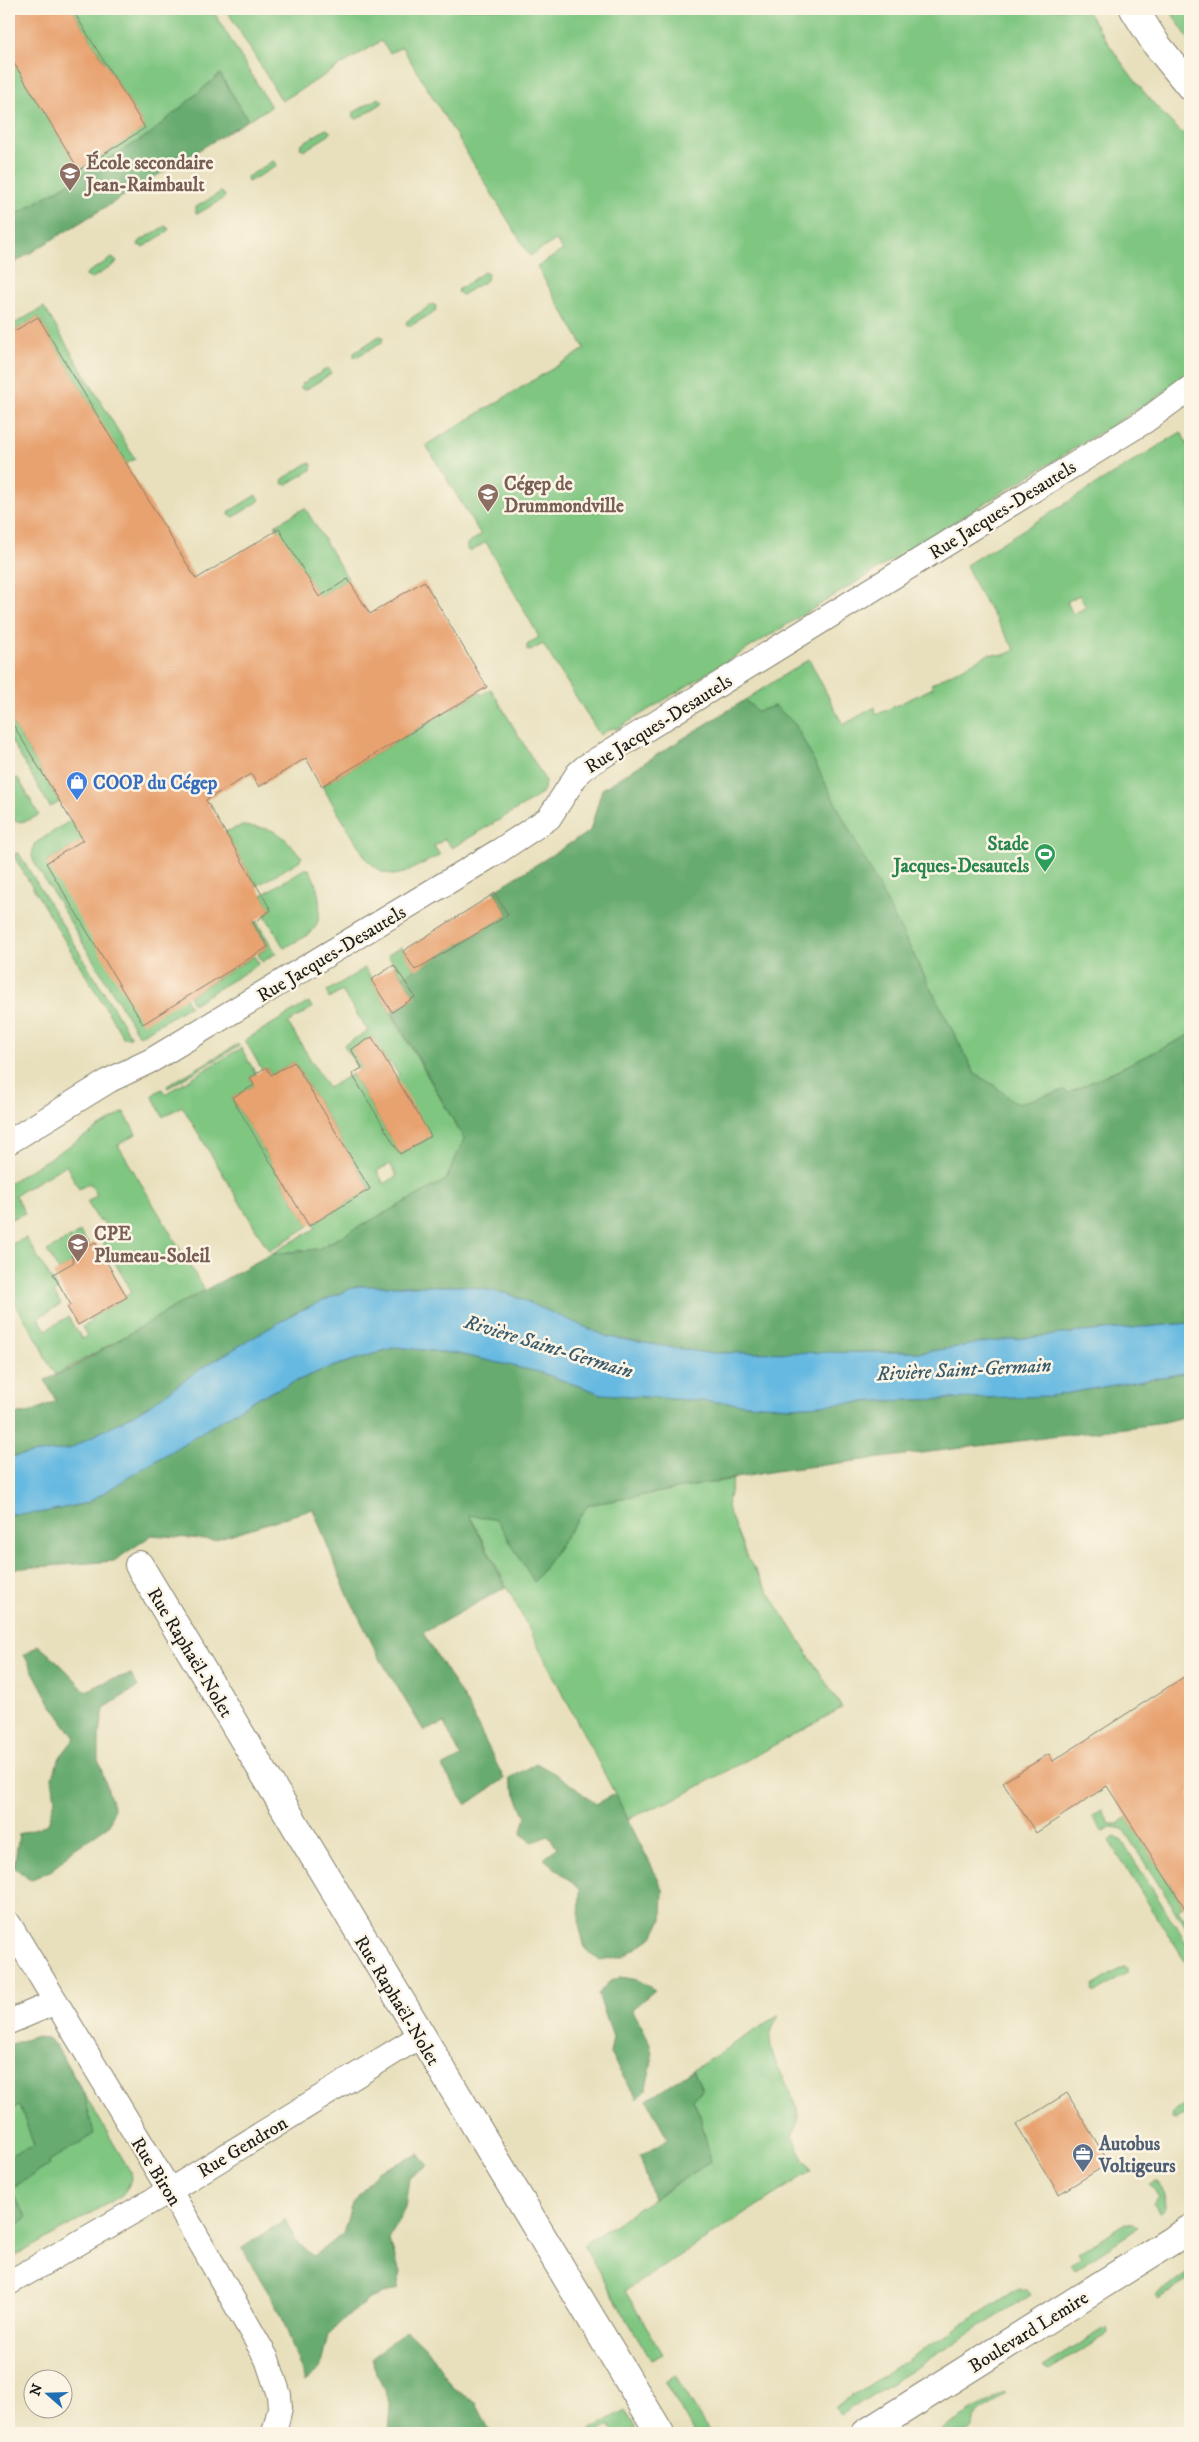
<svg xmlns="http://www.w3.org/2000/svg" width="1199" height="2442" font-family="'IM FELL DW Pica',serif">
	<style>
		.green { fill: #7fc681; stroke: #4e714e; fill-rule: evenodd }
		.forest { fill: #67ab6f; stroke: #426446 }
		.water { fill: #66b9e1; stroke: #416a7e }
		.building { fill: #e8a270 }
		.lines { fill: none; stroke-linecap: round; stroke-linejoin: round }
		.street-casing { stroke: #827e6c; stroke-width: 26 }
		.secondary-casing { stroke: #827e6c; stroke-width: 30 }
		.street { stroke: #fff; stroke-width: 24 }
		.secondary { stroke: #fff; stroke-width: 28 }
		.labels { text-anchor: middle; stroke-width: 5; stroke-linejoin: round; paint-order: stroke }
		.education-label { font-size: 19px; font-weight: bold; fill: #785e54; stroke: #fcf5e5; text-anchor: start }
		.street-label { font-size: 19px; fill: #1c1c1c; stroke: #fcf5e5 }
		.shop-label { font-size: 19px; font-weight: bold; fill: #366cbe; stroke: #fcf5e5; text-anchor: start }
		.leisure-label { font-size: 19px; font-weight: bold; fill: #27864d; stroke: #fcf5e5; text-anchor: end }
		.service-label { font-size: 19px; font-weight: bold; fill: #4e5e75; stroke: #fcf5e5; text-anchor: start }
		.water-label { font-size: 20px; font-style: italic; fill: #3a5b6b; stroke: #fcf5e5 }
	</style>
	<rect width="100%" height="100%" fill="#fcf5e5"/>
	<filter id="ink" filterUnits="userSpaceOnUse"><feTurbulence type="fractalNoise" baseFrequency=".02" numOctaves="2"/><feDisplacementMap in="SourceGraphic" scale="10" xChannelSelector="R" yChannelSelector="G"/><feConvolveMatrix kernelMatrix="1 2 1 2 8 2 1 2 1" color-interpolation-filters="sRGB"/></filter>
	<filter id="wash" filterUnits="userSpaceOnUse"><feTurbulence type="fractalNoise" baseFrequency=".0096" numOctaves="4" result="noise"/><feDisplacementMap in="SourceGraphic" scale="20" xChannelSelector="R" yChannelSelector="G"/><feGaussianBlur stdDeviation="1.12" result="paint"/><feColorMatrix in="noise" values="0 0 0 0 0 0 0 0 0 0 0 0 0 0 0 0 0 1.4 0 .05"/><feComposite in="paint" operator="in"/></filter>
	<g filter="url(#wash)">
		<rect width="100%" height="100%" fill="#e8e0bd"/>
		<g class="green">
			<path d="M 72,9 L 212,9 L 271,107 L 248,120 L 220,74 L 150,134 L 9,219 L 9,55 L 79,169 L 145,128 Z"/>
			<path d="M 226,9 L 1086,9 C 1117,57 1147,103 1190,140 L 1190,365 L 1180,380 L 1158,397 L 617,729 L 612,728 L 600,735 L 543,644 L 530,651 L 527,650 L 527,645 L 539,637 L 486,542 L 471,551 L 467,550 L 467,544 L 481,535 L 426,445 L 585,349 L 537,267 L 563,250 L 556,240 L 530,256 L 402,47 L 390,53 L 381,41 L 282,101 Z"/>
			<path d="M 1169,9 L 1190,9 L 1190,41 Z"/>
			<path d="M 378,98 L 383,101 L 381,104 L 357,119 L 352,116 L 353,113 Z"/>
			<path d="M 326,129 L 331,132 L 329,135 L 305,150 L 300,148 L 301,144 Z"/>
			<path d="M 273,161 L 277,164 L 275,167 L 248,182 L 247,177 Z"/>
			<path d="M 221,192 L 225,195 L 224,198 L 199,213 L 196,213 L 196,207 Z"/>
			<path d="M 165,226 L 169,229 L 167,232 L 143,247 L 138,245 L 140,241 Z"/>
			<path d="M 112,258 L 117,261 L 115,264 L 91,279 L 86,276 L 87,273 Z"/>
			<path d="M 484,272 L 488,274 L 487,280 L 462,295 L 458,292 L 459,289 Z"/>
			<path d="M 433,304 L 436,306 L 435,312 L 410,326 L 406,324 L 407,321 Z"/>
			<path d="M 44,307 L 135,459 L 126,464 L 38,317 L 9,334 L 9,327 Z"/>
			<path d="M 379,336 L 383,337 L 382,343 L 354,358 L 354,353 Z"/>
			<path d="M 328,368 L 331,372 L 329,375 L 305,390 L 300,388 L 302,384 Z"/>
			<path d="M 1181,432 L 1190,450 L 1190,1035 L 1068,1094 L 1064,1090 L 1017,1105 L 995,1086 L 975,1074 L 953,1032 L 757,711 L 745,700 L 809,659 L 843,725 L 875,707 L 876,715 L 933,688 L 931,684 L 989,654 L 1004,655 L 1015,650 L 977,589 L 966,565 ZM 1079,595 L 1086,607 L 1073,614 L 1067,602 Z"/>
			<path d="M 308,463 L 312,464 L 311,470 L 286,485 L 282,483 L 283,479 Z"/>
			<path d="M 256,495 L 260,499 L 258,502 L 234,517 L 229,515 L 230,511 Z"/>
			<path d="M 305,508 L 348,579 L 319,597 L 275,525 Z"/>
			<path d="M 491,689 L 545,780 L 544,790 L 539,796 L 452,848 L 445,839 L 434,846 L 440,855 L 404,873 L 395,875 L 382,872 L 367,860 L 322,786 L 479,692 L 481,695 Z"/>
			<path d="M 9,718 L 60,802 L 50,807 L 9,737 Z"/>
			<path d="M 18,778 L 39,815 C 28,821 20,825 9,818 L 9,783 Z"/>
			<path d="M 71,820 L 83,840 L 46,863 L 185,998 L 190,1006 L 139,1036 L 34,862 L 32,856 L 34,844 Z"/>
			<path d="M 241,826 C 277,828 279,831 302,857 L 299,861 L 257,886 L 225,832 Z"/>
			<path d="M 18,852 L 131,1037 L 123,1037 L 13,855 Z"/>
			<path d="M 304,869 L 309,869 C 318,883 325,914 314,929 C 307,937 293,943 284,948 L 265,915 L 271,910 L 262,895 Z"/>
			<path d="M 256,921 L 276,953 L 262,962 L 258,954 L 268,947 L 253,923 Z"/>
			<path d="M 401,947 L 415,970 L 402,977 L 388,955 Z"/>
			<path d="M 254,956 L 259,964 L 193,1004 L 189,996 Z"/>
			<path d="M 365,968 L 464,1139 L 446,1180 L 318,1249 L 271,1254 L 316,1228 L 314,1223 L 370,1189 L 294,1062 L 271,1075 L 267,1068 L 262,1070 L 245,1040 L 309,1002 L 312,1008 L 288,1023 L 328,1088 L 352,1074 L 400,1154 L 430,1137 L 395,1078 L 399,1075 L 390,1062 L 388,1063 L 372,1037 L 352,1049 L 362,1068 L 359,1071 L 344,1045 L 368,1031 L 342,991 L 329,999 L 327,991 ZM 390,1164 L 397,1176 L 384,1184 L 377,1171 Z"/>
			<path d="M 238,1044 L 239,1046 L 168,1088 L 167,1086 Z"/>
			<path d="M 241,1048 L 256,1074 L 250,1078 L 254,1085 L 232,1098 L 309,1226 L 269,1251 L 182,1106 L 163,1117 L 152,1095 L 162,1089 L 165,1094 Z"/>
			<path d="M 124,1112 L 136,1134 L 118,1145 L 205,1291 L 56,1375 L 45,1358 L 42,1347 L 9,1294 L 9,1245 L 26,1238 L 58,1290 L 54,1293 L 61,1304 L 38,1318 L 46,1330 L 68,1317 L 82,1339 L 87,1336 L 82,1327 L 91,1322 L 89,1319 L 127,1297 L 126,1295 L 132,1292 L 100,1237 L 109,1231 L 102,1220 L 99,1221 L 87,1202 L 97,1195 L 90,1183 L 79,1189 L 66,1165 L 15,1195 L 25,1213 L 9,1220 L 9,1183 Z"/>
			<path d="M 80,1232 L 89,1245 L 71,1256 L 75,1262 L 59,1271 L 47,1251 Z"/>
			<path d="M 733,1479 L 727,1507 L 748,1559 L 842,1708 L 683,1795 L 628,1819 L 469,1514 L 497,1519 L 534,1581 L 588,1505 Z"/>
			<path d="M 1102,1810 L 1110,1824 L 1119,1824 L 1127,1817 L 1184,1907 L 1179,1910 L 1190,1927 L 1190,1933 L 1123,1829 L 1113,1827 L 1103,1832 L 1092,1816 Z"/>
			<path d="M 1115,1837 L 1122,1841 L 1190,1949 L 1190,1965 L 1188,1966 L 1109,1841 Z"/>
			<path d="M 1123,1967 L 1128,1968 L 1127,1973 L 1096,1993 L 1092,1991 L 1093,1986 Z"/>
			<path d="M 779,2015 C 776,2021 772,2027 771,2033 C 764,2069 815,2103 792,2136 L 811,2171 L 625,2291 L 663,2354 L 651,2360 L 583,2245 L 711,2161 L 700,2116 L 693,2100 L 702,2089 L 693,2070 Z"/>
			<path d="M 34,2037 L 47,2038 L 56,2046 L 130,2171 L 131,2179 L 128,2187 L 122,2195 L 9,2260 L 9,2045 Z"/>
			<path d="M 1190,2101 L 1190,2111 L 1177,2119 L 1172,2118 L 1173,2113 Z"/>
			<path d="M 1157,2182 L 1165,2194 L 1166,2208 L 1160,2214 L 1153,2203 L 1159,2196 L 1150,2185 Z"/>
			<path d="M 1126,2223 L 1134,2224 L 1138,2228 L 1074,2270 L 1070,2264 L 1082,2257 L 1079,2252 Z"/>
			<path d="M 1190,2273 L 1190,2279 L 1158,2299 L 1155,2295 Z"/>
			<path d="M 1019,2288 L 1027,2290 L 1031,2295 L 841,2415 L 835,2407 Z"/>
			<path d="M 1107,2327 L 1108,2333 L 1105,2336 L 1049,2370 L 1042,2367 Z"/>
			<path d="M 675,2375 L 710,2433 L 694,2433 L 665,2382 Z"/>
			<path d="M 1006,2391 L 1006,2394 C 996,2403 971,2413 972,2428 L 966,2432 L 937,2433 Z"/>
			<path d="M 625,2410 L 636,2429 L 629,2433 L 614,2433 L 609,2425 L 595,2433 L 585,2433 Z"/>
		</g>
		<g class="forest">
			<path d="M 220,74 L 248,120 L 9,266 L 9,219 L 150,134 Z"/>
			<path d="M 745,700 L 757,711 L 775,706 L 795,724 L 975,1074 L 995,1086 L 1017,1104 L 1064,1090 L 1068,1093 L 1190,1035 L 1190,1323 L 1081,1332 L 988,1342 L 926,1352 L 706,1353 L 608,1337 L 509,1294 L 466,1286 L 357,1286 L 295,1313 L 202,1368 L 144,1409 L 69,1449 L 9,1457 L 9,1413 L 26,1414 L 56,1401 L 45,1380 L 70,1369 L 174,1307 L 271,1254 L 318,1249 L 446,1180 L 464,1139 L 392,1012 L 415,997 L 402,977 L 508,915 L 494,891 L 590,831 L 602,789 Z"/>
			<path d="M 396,1347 L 459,1354 L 539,1372 L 602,1394 L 791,1407 L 876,1401 L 1051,1396 L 1190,1372 L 1190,1415 L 1157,1424 L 775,1471 L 588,1505 L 534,1582 L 497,1520 L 469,1515 L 506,1587 L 423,1633 L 467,1704 L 504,1779 L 466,1805 L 442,1767 L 461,1757 L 444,1723 L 424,1731 L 379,1657 L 344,1587 L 313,1509 L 213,1540 L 152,1535 L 114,1561 L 9,1569 L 9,1514 L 39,1513 L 87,1503 L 259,1397 L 322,1370 Z"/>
			<path d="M 38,1645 L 59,1663 L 86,1691 L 110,1680 L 131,1674 L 138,1687 L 104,1708 L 99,1737 L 99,1762 L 114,1809 L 109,1825 L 73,1850 L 52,1870 L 30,1880 L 14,1867 L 19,1834 L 48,1824 L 55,1800 L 52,1777 L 60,1757 L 75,1738 L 50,1703 L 24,1655 Z"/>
			<path d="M 536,1763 L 561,1777 L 596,1804 L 615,1794 L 663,1889 L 662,1919 L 653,1937 L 623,1957 L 600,1961 L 585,1949 L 579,1924 L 580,1889 L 544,1859 L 557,1847 L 548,1836 L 533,1842 L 521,1834 L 526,1817 L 509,1779 Z"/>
			<path d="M 621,1977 L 638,1980 L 655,1990 L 632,2009 C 640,2024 651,2039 652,2056 C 653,2067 646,2079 646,2091 L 637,2099 L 610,2054 L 613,2037 L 598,1994 L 609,1982 Z"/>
			<path d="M 34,2037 L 47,2038 L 56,2046 L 85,2096 L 94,2134 L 49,2161 L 50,2165 L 10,2189 L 27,2217 L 9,2235 L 9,2155 L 34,2146 L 20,2106 L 9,2109 L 9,2045 Z"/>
			<path d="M 693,2070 L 702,2089 L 693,2100 L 700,2116 L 711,2161 L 653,2199 L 640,2156 L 668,2139 L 647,2100 Z"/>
			<path d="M 419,2154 L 428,2165 L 409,2178 L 405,2207 L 389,2239 L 400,2272 L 397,2289 L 369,2299 L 342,2321 L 328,2335 L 320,2369 L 305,2381 L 281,2314 L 242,2248 L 285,2220 L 295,2239 L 313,2256 L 343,2234 L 351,2206 L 376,2173 Z"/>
			<path d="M 407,2330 L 429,2351 L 453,2388 L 476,2402 L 490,2433 L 388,2433 L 390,2405 L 371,2359 Z"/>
		</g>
		<path class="water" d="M 357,1286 L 466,1286 L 509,1294 L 608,1337 L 706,1353 L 926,1352 L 988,1342 L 1081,1332 L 1190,1323 L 1190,1372 L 1051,1396 L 876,1401 L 791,1407 L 602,1394 L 539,1372 L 459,1354 L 396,1347 L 322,1370 L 259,1397 L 87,1503 L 39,1513 L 9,1514 L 9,1457 L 69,1449 L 144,1409 L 202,1368 L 295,1313 Z"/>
		<g id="blocks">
			<g class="building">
				<path d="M 9,9 L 72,9 L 145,128 L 79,170 L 9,55 Z"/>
				<path d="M 38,317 L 196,579 L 279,529 L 319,597 L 348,579 L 370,614 L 424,581 L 487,687 L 322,786 L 306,758 L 259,787 L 251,774 L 206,800 L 271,910 L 253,923 L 268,947 L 143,1024 L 46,863 L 83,840 L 9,718 L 9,334 Z"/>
				<path d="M 495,893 L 508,915 L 415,970 L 403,951 Z"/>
				<path d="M 394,965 L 415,997 L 392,1012 L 371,980 Z"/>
				<path d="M 372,1037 L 431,1136 L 400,1154 L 352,1074 L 362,1068 L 351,1049 Z"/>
				<path d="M 294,1062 L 370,1189 L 309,1226 L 232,1098 L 254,1085 L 250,1078 L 266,1067 L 271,1075 Z"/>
				<path d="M 95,1242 L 127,1297 L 78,1325 L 67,1307 L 71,1305 L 53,1274 L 74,1262 L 71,1256 Z"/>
				<path d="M 1190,1673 L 1190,1916 L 1107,1786 L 1036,1833 L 1003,1782 L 1049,1754 L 1053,1761 Z"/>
				<path d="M 1067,2093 L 1109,2163 L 1059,2194 L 1016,2125 Z"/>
			</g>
		</g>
	</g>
	<g filter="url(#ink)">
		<use href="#blocks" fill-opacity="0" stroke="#827e6c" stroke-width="1"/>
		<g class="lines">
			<g class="street-casing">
				<g id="street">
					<path d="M 9,1142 L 110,1080 L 152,1060 L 499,851 L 549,818 L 578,773 L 585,767 L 1145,421 L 1190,388"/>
					<path d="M 9,1924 L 192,2228 L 267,2359 L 279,2395 L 280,2408 L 274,2433"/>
					<path d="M 9,2022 L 56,2002"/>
					<path d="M 9,2283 L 169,2191 L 420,2036"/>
				</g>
			</g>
			<g class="secondary-casing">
				<g id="secondary">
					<path d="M 1134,9 L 1156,44 L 1190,86"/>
					<path d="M 139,1565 L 660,2433"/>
					<path d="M 866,2433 L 1190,2229"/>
				</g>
			</g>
			<use href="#street" class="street"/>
			<use href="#secondary" class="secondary"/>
		</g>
	</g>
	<defs>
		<g id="school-pin" transform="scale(1.125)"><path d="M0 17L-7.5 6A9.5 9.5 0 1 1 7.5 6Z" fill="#8d6e63" stroke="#fcf5e5"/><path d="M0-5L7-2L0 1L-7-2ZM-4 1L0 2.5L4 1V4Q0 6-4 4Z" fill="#fff"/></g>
		<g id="university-pin" transform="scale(1.125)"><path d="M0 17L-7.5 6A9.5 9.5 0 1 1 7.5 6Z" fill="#8d6e63" stroke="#fcf5e5"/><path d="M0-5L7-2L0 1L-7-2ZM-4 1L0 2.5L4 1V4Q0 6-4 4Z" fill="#fff"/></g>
		<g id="shop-pin" transform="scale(1.125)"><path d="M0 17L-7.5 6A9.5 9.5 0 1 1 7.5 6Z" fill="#3f7fe0" stroke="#fcf5e5"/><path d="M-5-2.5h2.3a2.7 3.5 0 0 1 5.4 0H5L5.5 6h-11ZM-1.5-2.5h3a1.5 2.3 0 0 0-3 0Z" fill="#fff"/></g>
		<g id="stadium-pin" transform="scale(1.125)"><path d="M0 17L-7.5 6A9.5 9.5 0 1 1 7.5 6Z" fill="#2e9e5b" stroke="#fcf5e5"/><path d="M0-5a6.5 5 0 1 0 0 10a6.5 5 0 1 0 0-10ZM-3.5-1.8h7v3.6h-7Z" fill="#fff"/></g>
		<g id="office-pin" transform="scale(1.125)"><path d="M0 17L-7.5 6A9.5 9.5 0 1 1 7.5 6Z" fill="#5c6f8a" stroke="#fcf5e5"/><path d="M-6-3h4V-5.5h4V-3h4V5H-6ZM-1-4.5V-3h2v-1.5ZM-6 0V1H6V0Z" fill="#fff"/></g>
	</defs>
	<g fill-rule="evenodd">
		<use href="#school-pin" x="70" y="173"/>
		<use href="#university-pin" x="488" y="494"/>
		<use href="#shop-pin" x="77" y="782"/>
		<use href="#stadium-pin" x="1045" y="854"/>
		<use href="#school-pin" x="78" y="1244"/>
		<use href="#office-pin" x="1083" y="2154"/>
	</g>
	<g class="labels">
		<g class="education-label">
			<text x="86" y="169">École secondaire<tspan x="86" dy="22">Jean-Raimbault</tspan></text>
			<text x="504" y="490">Cégep de<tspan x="504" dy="22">Drummondville</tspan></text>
			<text x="94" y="1240">CPE<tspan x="94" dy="22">Plumeau-Soleil</tspan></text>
		</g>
		<g class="street-label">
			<text transform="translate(1002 509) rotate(-32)" y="7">Rue Jacques-Desautels</text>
			<text transform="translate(658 723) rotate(-32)" y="7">Rue Jacques-Desautels</text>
			<text transform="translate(331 953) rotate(-31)" y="7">Rue Jacques-Desautels</text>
			<text transform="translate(191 1652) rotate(59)" y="7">Rue Raphaël-Nolet</text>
			<text transform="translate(398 2000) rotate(59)" y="7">Rue Raphaël-Nolet</text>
			<text transform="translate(242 2146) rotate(-31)" y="7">Rue Gendron</text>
			<text transform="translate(157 2171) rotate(58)" y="7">Rue Biron</text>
			<text transform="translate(1028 2331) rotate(-32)" y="7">Boulevard Lemire</text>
		</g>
		<g class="shop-label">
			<text x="93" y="789">COOP du Cégep</text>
		</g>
		<g class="leisure-label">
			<text x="1029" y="850">Stade<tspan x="1029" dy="22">Jacques-Desautels</tspan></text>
		</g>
		<g class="service-label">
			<text x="1099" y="2150">Autobus<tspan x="1099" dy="22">Voltigeurs</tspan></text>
		</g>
		<g class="water-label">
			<text transform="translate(549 1346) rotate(17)" y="7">Rivière Saint-Germain</text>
			<text transform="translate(964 1369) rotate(-3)" y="7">Rivière Saint-Germain</text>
		</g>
	</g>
	<rect width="1199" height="2442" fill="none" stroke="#fcf5e5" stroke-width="30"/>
	<g transform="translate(48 2394) rotate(290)"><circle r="24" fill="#fcf5e5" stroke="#a29e95"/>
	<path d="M0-4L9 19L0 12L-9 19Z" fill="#1f6fb2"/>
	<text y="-8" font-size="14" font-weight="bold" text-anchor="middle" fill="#1c1c1c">N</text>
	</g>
</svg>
